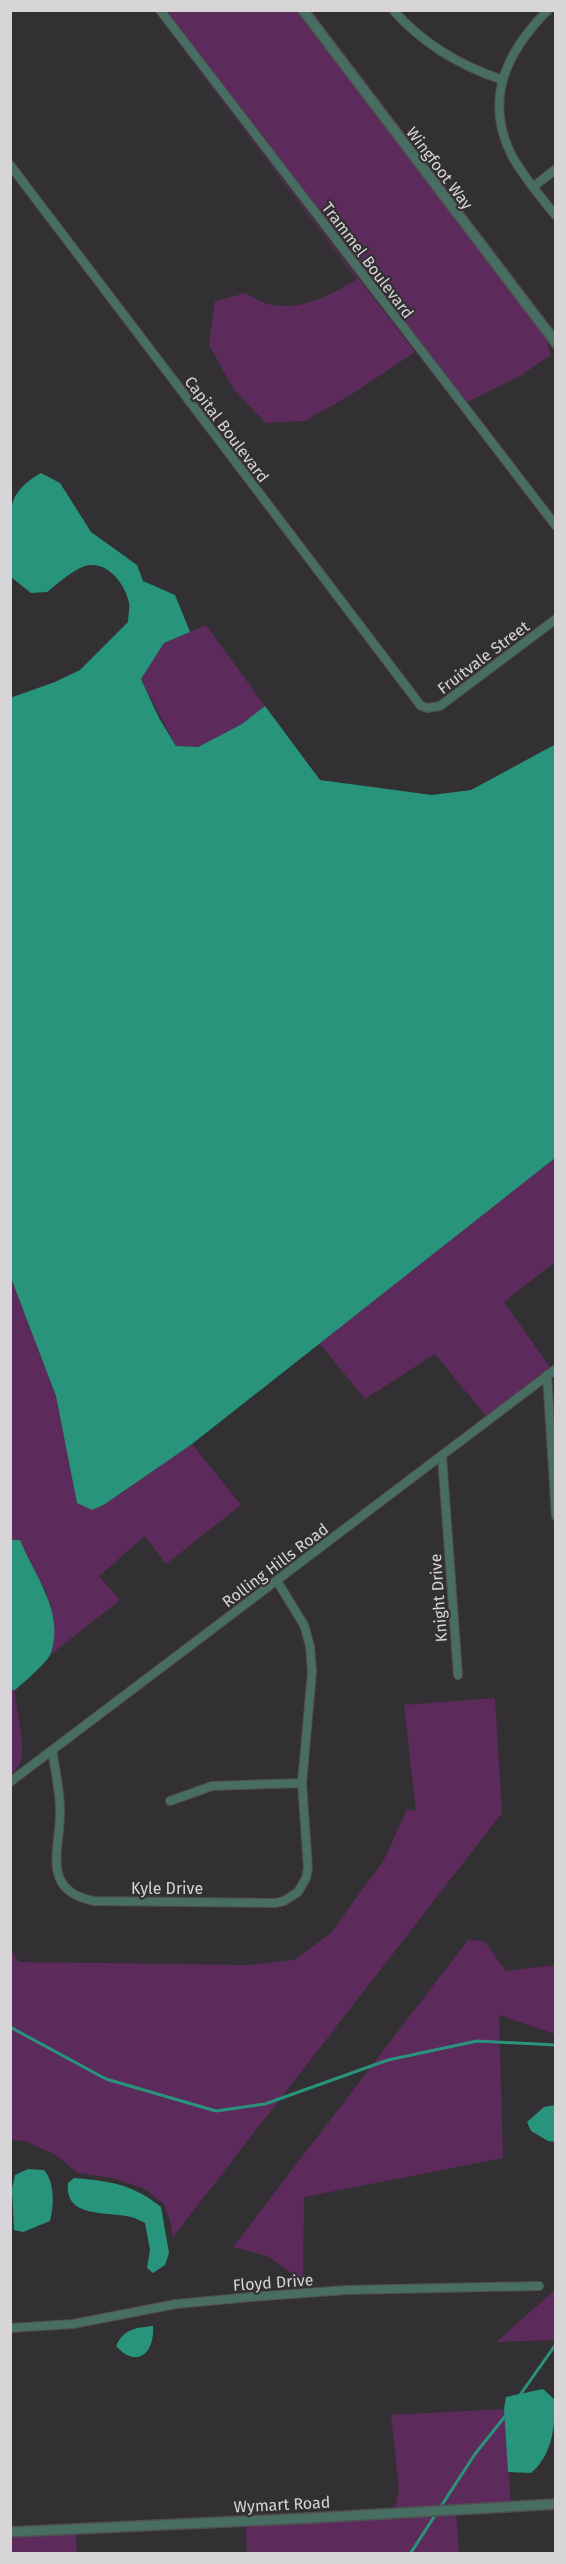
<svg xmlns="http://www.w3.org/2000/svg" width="566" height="2564" font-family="'Fira Sans',sans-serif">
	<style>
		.green { fill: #5c2b5b }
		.water { fill: #28947b }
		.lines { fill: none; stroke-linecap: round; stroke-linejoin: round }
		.stream { stroke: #28947b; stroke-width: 3 }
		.minor-casing { stroke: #514e51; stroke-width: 10 }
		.tertiary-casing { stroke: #514e51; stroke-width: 12 }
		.minor { stroke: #486d62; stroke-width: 8 }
		.tertiary { stroke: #486d62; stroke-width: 9 }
		.labels { text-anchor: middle; stroke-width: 4.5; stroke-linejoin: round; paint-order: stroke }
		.street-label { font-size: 16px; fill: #d7d5d7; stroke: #333033 }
	</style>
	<rect width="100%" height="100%" fill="#333033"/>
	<g class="green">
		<path d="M 153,11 L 415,352 L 352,394 L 305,421 L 266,423 L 234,390 L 209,345 L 215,301 L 246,293 C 281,320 325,300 357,279 Z"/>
		<path d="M 167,11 L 296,11 L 545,337 L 551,355 L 520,376 L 467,402 Z"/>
		<path d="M 206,625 L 265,706 L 242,724 L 198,747 L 176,746 L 141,679 L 164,643 Z"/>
		<path d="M 555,1158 L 555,1262 L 504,1302 L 550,1367 L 486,1416 L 435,1354 L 365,1399 L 319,1343 Z"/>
		<path d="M 11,1278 L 56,1396 L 77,1503 L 105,1504 L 192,1444 L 241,1505 L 166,1564 L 145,1536 L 99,1576 L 120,1600 L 50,1655 L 53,1634 L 51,1607 L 45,1589 L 30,1565 L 20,1540 L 11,1540 Z"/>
		<path d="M 11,1690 L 15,1690 C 15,1711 26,1741 21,1760 C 20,1765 14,1771 11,1775 Z"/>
		<path d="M 495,1698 L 502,1813 L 173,2237 L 170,2221 L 164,2204 L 145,2189 L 113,2178 L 78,2173 L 54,2154 L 25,2141 L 11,2140 L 11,1950 L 19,1962 L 249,1965 L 294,1960 L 331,1933 L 359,1894 L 383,1862 L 407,1809 L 416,1811 L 404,1705 Z"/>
		<path d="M 468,1940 L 484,1941 L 506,1971 L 555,1965 L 555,2034 L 499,2015 L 503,2158 L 304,2197 L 303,2281 L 267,2256 L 233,2247 Z"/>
		<path d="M 555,2290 L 555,2340 L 496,2342 Z"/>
		<path d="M 504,2409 L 511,2502 L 395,2509 L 399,2490 L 391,2415 Z"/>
		<path d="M 456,2514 L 459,2553 L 247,2553 L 246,2526 Z"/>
		<path d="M 76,2533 L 77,2553 L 11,2553 L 10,2536 Z"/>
	</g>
	<g class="water">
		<path d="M 41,473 L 60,483 L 91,532 L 137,565 L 143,581 L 175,595 L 190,632 L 164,643 L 141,679 L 159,718 L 176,746 L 198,747 L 242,724 L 265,706 L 320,780 L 432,795 L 471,790 L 556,744 L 555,1158 L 192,1444 L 105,1504 L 92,1510 L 77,1503 L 56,1396 L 11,1278 L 10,698 L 55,682 L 80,670 L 128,622 C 128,616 130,609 129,603 C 126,586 110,564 91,565 C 78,565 57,584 47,592 L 31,593 L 11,577 C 10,556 5,512 16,495 C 22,485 32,478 41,473 Z"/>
		<path d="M 11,1540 L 20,1540 C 34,1575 65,1612 51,1653 C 47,1663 24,1682 15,1690 L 10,1690 Z"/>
		<path d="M 555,2105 L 556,2105 L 555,2142 L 548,2141 L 531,2131 L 527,2122 L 544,2107 Z"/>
		<path d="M 28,2169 L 44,2170 C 55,2183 54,2205 50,2221 L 23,2232 L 14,2230 L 12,2189 L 15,2175 Z"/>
		<path d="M 74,2178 C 109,2181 133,2184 161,2207 L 169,2253 L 165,2265 L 153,2273 L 147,2268 L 150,2250 L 145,2223 C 140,2221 136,2218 131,2217 C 108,2211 64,2219 68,2183 Z"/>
		<path d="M 153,2326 C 155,2353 137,2369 116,2346 C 124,2329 134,2328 153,2326 Z"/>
		<path d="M 543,2389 L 554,2399 C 556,2425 552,2455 531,2473 L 508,2472 L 504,2409 L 506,2397 Z"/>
	</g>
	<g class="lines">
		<g class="stream">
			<path d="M 10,2027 L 106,2079 L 216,2111 L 265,2104 L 388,2060 L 477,2041 L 556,2045"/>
			<path d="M 520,2395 L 556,2344"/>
			<path d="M 410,2554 L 475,2454 L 506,2415"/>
		</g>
		<g class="minor-casing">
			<g id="minor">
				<path d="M 160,10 L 556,526"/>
				<path d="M 393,10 C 424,45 460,66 503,80"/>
				<path d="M 548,10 C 507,51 483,99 512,156 C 524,178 541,197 556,216"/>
				<path d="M 10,165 L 421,706 L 428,708 L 440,706 L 556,619"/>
				<path d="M 533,187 L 556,169"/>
				<path d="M 547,1375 L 556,1516"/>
				<path d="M 442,1456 L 458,1675"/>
				<path d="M 52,1750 C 55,1771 61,1793 60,1815 C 59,1853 42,1891 94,1901 L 276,1903 L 284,1901 L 298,1892 L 306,1878 L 308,1868 L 302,1783 L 312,1672 L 310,1646 L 304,1625 L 277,1581"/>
				<path d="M 10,1782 L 556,1369"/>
				<path d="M 170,1801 L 212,1786 L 302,1783"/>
				<path d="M 10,2328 L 73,2324 L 176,2304 L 251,2297 L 346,2290 L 539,2286"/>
			</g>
		</g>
		<g class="tertiary-casing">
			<g id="tertiary">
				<path d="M 303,10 L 556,343"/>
				<path d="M 10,2532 L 312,2518 L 556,2504"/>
			</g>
		</g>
		<use href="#minor" class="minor"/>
		<use href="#tertiary" class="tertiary"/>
	</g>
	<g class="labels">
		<g class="street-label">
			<text transform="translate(440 168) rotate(53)" y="6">Wingfoot Way</text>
			<text transform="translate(368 260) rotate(53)" y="6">Trammel Boulevard</text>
			<text transform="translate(227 429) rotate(53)" y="6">Capital Boulevard</text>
			<text transform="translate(483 657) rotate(-37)" y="6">Fruitvale Street</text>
			<text transform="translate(275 1565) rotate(-37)" y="6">Rolling Hills Road</text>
			<text transform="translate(438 1598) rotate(-94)" y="6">Knight Drive</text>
			<text x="167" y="1894">Kyle Drive</text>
			<text transform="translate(273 2282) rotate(-4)" y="6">Floyd Drive</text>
			<text transform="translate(282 2504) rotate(-3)" y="6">Wymart Road</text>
		</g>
	</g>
	<rect width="566" height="2564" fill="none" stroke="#d7d5d7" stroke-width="24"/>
</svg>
